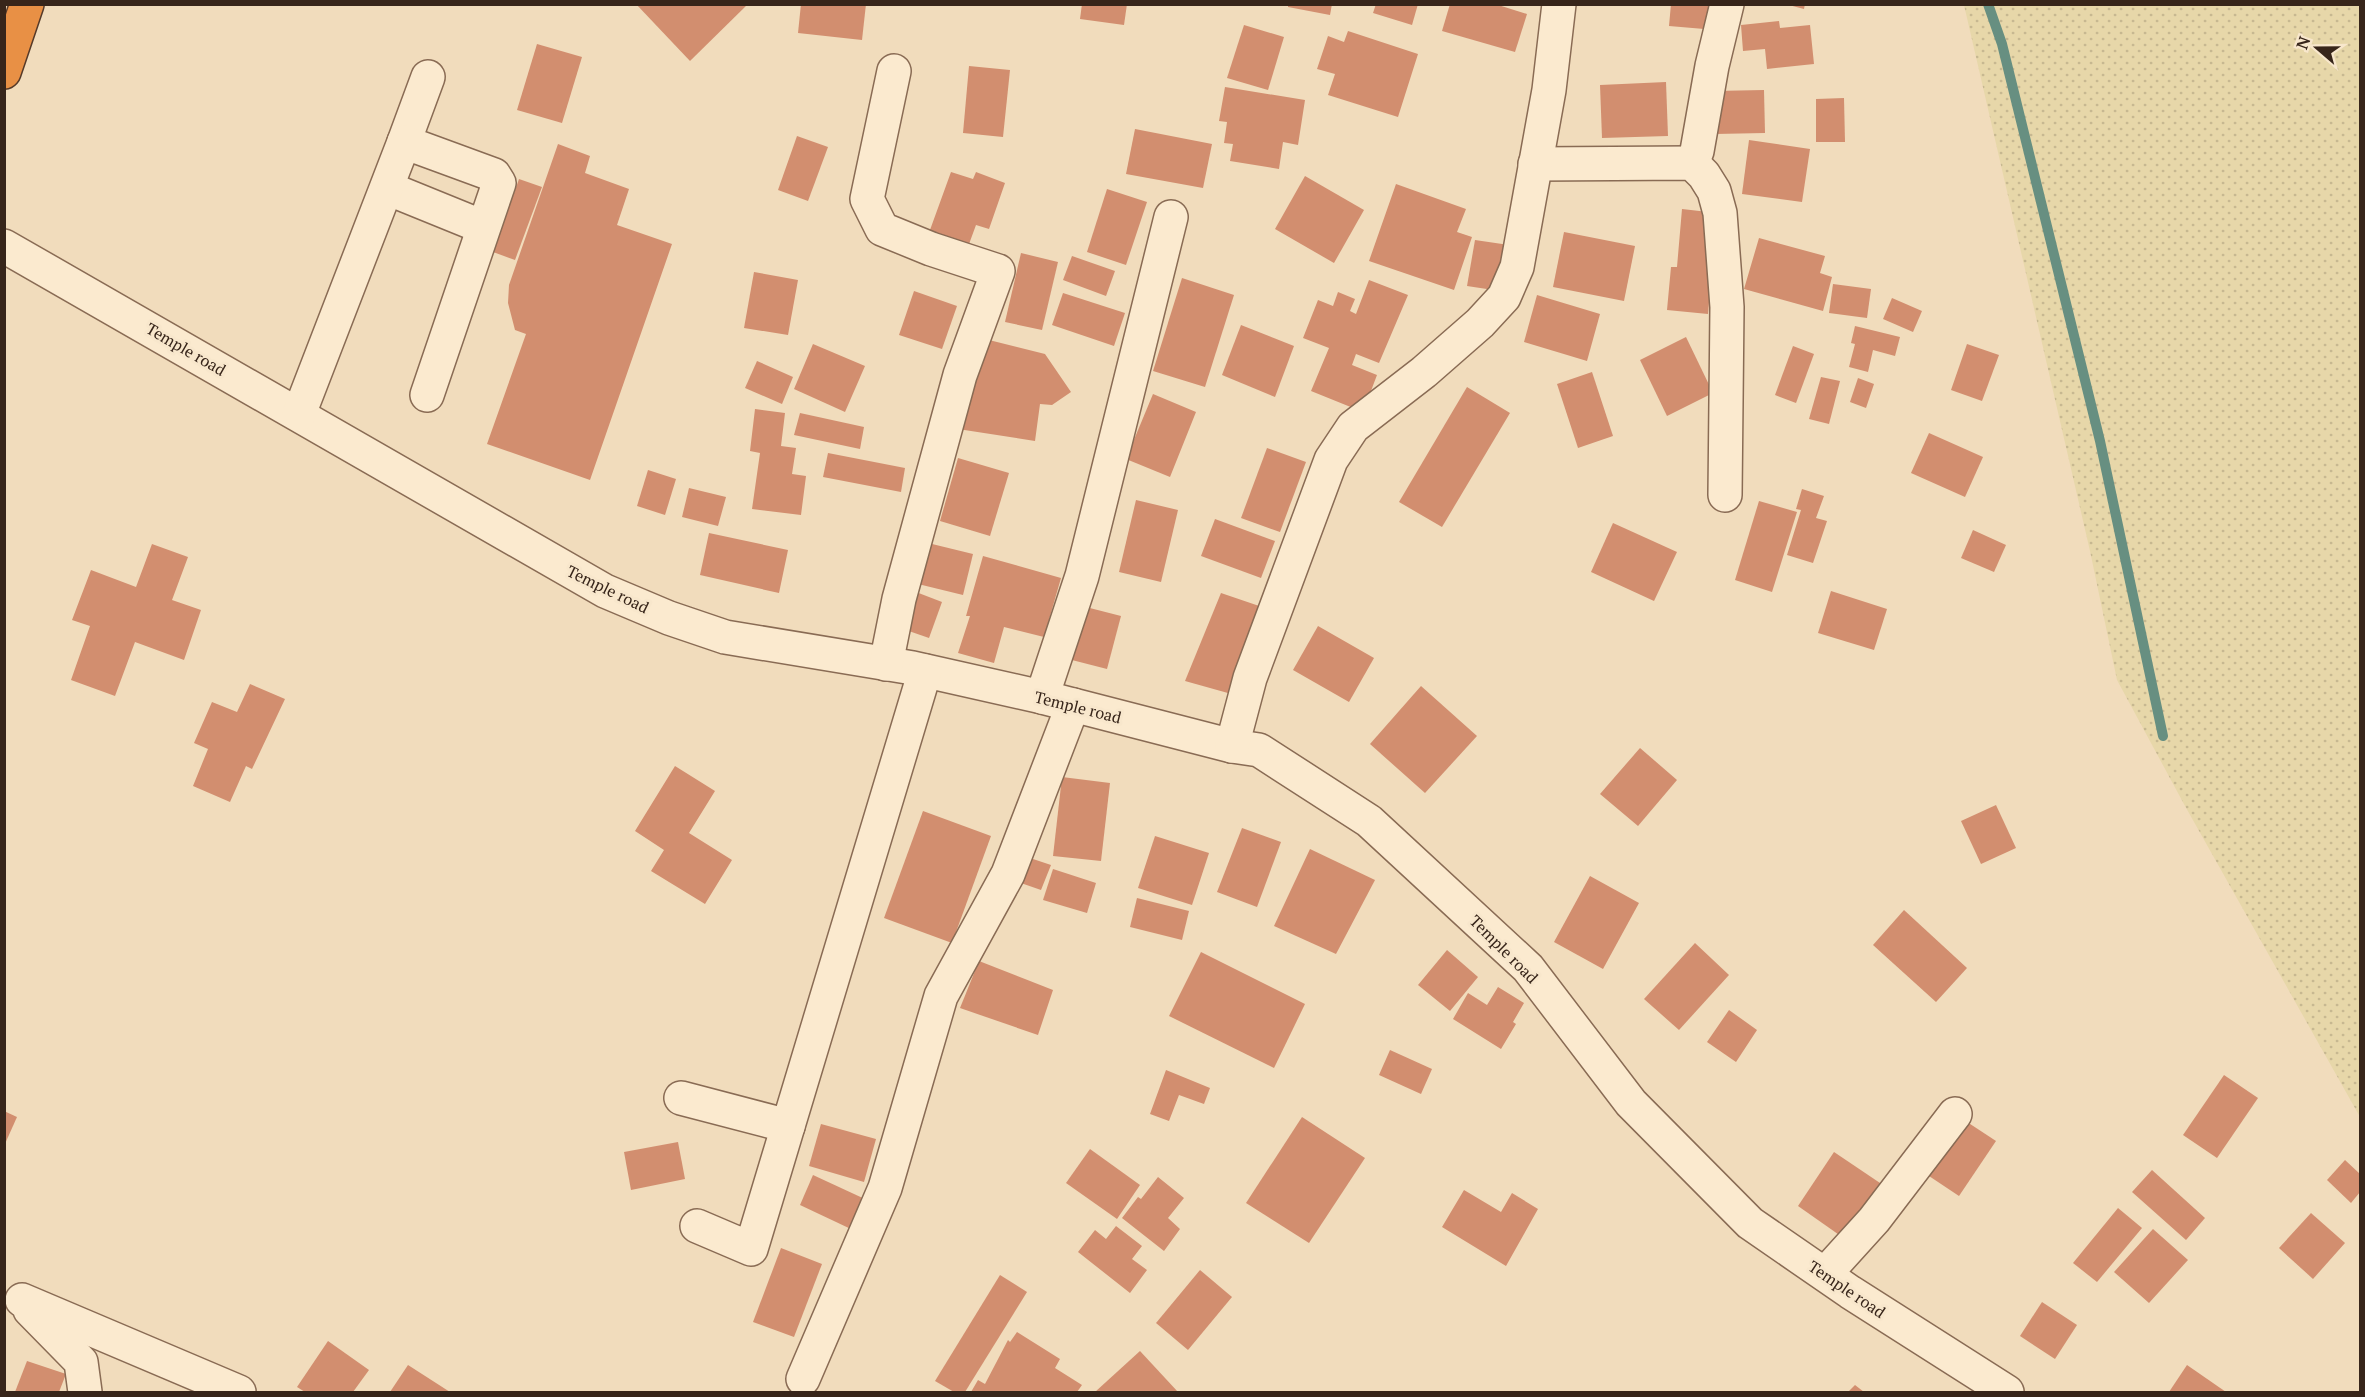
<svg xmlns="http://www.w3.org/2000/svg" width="2365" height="1397" font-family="'PT Serif',serif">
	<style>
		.farmland { fill: url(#farmland-dots) }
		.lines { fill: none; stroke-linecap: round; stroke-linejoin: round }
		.stream { stroke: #678f81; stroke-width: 10 }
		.building { fill: #d28e6f }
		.minor-casing { stroke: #896b54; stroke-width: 36 }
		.highway-casing { stroke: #563a29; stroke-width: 36 }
		.minor { stroke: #fbeacf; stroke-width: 33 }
		.highway { stroke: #e89045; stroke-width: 33 }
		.labels { text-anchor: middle; stroke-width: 6; stroke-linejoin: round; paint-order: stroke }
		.street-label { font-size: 16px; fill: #37251a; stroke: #f8e7cc }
	</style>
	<defs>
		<pattern id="farmland-dots" width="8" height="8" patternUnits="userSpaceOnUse" patternTransform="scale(1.5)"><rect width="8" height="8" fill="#e7d7a9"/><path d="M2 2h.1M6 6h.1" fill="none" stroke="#c7b891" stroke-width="1.8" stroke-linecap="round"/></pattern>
	</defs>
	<rect width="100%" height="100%" fill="#f1dcbc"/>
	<path class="farmland" d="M 1964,5 L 2360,5 L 2360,1117 L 2185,806 L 2117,680 L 2090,551 Z"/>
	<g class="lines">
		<path class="stream" d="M 1988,4 L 2002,44 L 2100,441 L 2163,736"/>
	</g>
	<g class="building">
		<path d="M 636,4 L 748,4 L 690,61 Z"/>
		<path d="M 801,4 L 866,4 L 862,40 L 798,33 Z"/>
		<path d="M 1082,4 L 1127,4 L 1124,25 L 1080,19 Z"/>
		<path d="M 1288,4 L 1332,4 L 1330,15 L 1288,7 Z"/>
		<path d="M 1376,4 L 1418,4 L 1412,25 L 1373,13 Z"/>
		<path d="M 1450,4 L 1495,4 L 1527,14 L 1515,52 L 1442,31 Z"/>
		<path d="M 1671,4 L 1718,4 L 1716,30 L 1669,26 Z"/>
		<path d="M 1785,4 L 1805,4 L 1804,9 Z"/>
		<path d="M 1779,21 L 1780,28 L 1810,25 L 1814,64 L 1767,69 L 1765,49 L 1743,51 L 1741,25 Z"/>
		<path d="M 1244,25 L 1284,37 L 1268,90 L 1227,78 Z"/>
		<path d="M 1348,31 L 1418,54 L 1398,117 L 1328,95 L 1335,74 L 1317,69 L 1328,36 L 1344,42 Z"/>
		<path d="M 537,44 L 582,57 L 562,123 L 517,110 Z"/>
		<path d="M 969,66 L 1010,70 L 1003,137 L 963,133 Z"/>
		<path d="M 1666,82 L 1668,136 L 1602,138 L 1600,85 Z"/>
		<path d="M 1225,87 L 1305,100 L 1298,145 L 1283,142 L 1279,169 L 1230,161 L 1233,144 L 1224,143 L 1227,122 L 1219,121 Z"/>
		<path d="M 1764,90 L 1765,133 L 1715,134 L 1714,91 Z"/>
		<path d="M 1844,98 L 1845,142 L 1816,142 L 1816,99 Z"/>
		<path d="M 1135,129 L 1212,144 L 1203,188 L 1126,174 Z"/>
		<path d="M 797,136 L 828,147 L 808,201 L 778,190 Z"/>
		<path d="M 1749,140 L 1810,149 L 1802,202 L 1742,194 Z"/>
		<path d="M 558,144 L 590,156 L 585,173 L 629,189 L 617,225 L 672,244 L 590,480 L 487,444 L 526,334 L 515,330 L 508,303 L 509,285 Z"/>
		<path d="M 951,172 L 973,179 L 976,172 L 1005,183 L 989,229 L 976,225 L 965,255 L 926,241 Z"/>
		<path d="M 1305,176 L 1364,210 L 1334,263 L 1275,229 Z"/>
		<path d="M 519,179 L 542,187 L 515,260 L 493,252 Z"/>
		<path d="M 1396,184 L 1466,209 L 1457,232 L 1472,237 L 1454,290 L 1369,261 Z"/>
		<path d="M 1107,189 L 1147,202 L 1126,265 L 1087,252 Z"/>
		<path d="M 1682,209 L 1717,213 L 1708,314 L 1667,310 L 1671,267 L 1677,267 Z"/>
		<path d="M 1564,232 L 1635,246 L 1624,301 L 1553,287 Z"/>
		<path d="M 1759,238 L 1825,256 L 1820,273 L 1832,277 L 1823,311 L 1744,289 Z"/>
		<path d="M 1475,240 L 1509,245 L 1500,291 L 1467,286 Z"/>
		<path d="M 1021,253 L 1058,262 L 1042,330 L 1005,322 Z"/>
		<path d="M 1072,256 L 1115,271 L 1106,296 L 1063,280 Z"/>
		<path d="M 754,272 L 798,280 L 788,335 L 744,328 Z"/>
		<path d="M 1182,278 L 1234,295 L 1205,387 L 1153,371 Z"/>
		<path d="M 1369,280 L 1408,295 L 1379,363 L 1356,354 L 1352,365 L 1377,375 L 1363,412 L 1311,391 L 1329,348 L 1303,338 L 1318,300 L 1333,306 L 1338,292 L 1355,299 L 1350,311 L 1356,314 Z"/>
		<path d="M 1833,284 L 1871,289 L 1867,318 L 1829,313 Z"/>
		<path d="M 914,291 L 957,306 L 942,349 L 899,335 Z"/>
		<path d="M 1063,293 L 1125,313 L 1114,346 L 1052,325 Z"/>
		<path d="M 1537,295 L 1600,314 L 1587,361 L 1524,342 Z"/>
		<path d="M 1892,298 L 1922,311 L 1913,332 L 1883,319 Z"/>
		<path d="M 1241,325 L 1294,346 L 1275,397 L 1222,375 Z"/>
		<path d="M 1855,326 L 1900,337 L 1895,356 L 1873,350 L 1868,372 L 1849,367 L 1855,344 L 1851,343 Z"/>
		<path d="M 1686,337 L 1713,393 L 1667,416 L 1640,360 Z"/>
		<path d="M 985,339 L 1045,354 L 1071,392 L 1052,405 L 1040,404 L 1035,441 L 958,429 Z"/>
		<path d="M 813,344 L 865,366 L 845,412 L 794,389 Z"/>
		<path d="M 1967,344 L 1999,355 L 1982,401 L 1951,390 Z"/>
		<path d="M 1793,346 L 1814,354 L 1796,403 L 1775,395 Z"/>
		<path d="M 757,361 L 793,377 L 782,404 L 745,388 Z"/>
		<path d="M 1592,372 L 1613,436 L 1578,448 L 1557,384 Z"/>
		<path d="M 1821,377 L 1840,381 L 1829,424 L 1809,419 Z"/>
		<path d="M 1858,378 L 1874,384 L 1866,408 L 1850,402 Z"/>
		<path d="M 1467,387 L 1510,413 L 1442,527 L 1399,502 Z"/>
		<path d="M 1153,394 L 1196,412 L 1170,477 L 1126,459 Z"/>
		<path d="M 755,409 L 785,413 L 781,446 L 796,448 L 792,474 L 806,476 L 801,515 L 752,509 L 760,453 L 750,451 Z"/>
		<path d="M 800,413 L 864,427 L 860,449 L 794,435 Z"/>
		<path d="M 1929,433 L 1983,457 L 1965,497 L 1911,473 Z"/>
		<path d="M 1267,448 L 1306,462 L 1280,532 L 1241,518 Z"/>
		<path d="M 828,453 L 905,468 L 901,492 L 823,477 Z"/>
		<path d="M 958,458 L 1009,473 L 990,536 L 940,521 Z"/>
		<path d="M 648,470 L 676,479 L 665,515 L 637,506 Z"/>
		<path d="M 689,488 L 726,497 L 718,526 L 682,517 Z"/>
		<path d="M 1802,489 L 1824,496 L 1816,518 L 1827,521 L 1813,563 L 1787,555 L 1801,510 L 1796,509 Z"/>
		<path d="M 1136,500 L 1178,510 L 1161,582 L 1119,572 Z"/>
		<path d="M 1759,501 L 1797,512 L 1772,592 L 1735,580 Z"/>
		<path d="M 1215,519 L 1275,541 L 1261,578 L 1201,556 Z"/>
		<path d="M 1613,523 L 1677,552 L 1654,601 L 1591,572 Z"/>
		<path d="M 1973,530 L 2006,545 L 1994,572 L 1961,558 Z"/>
		<path d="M 709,533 L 788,550 L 779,593 L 700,575 Z"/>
		<path d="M 928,543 L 973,554 L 963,595 L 918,584 Z"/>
		<path d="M 152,544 L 188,557 L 172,600 L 201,610 L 184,660 L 135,642 L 115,696 L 71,680 L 90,626 L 72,620 L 91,570 L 136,587 Z"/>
		<path d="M 983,556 L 1061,578 L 1044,637 L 1004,627 L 994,663 L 958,653 L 970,616 L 966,616 Z"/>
		<path d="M 1831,591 L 1887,609 L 1874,650 L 1818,633 Z"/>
		<path d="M 916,592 L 942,602 L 929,638 L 903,629 Z"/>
		<path d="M 1221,593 L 1268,609 L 1235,695 L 1185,681 Z"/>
		<path d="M 1082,606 L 1121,616 L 1107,669 L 1068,659 Z"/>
		<path d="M 1318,626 L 1374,658 L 1349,702 L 1293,670 Z"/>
		<path d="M 250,684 L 285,699 L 252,769 L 246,766 L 230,802 L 193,786 L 208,749 L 194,743 L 212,702 L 237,712 Z"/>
		<path d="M 1421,686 L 1477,736 L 1425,793 L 1370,744 Z"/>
		<path d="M 1640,748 L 1677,780 L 1638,826 L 1600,794 Z"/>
		<path d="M 675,766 L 715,791 L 689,833 L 732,860 L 705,904 L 651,871 L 664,850 L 635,831 Z"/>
		<path d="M 1062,777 L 1110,783 L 1101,861 L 1053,856 Z"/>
		<path d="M 1996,805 L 2016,848 L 1981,864 L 1961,821 Z"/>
		<path d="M 923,811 L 991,836 L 952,943 L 884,918 Z"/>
		<path d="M 1242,828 L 1281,842 L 1257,907 L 1217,892 Z"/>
		<path d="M 1155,836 L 1209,853 L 1192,905 L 1138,888 Z"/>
		<path d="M 1310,849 L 1375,880 L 1336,954 L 1274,926 Z"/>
		<path d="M 1027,857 L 1051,865 L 1041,890 L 1018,882 Z"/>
		<path d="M 1053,869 L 1096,883 L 1087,913 L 1043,900 Z"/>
		<path d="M 1590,876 L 1639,903 L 1603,969 L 1554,942 Z"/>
		<path d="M 1137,898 L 1189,911 L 1182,940 L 1130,927 Z"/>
		<path d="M 1904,910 L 1967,968 L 1936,1002 L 1873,945 Z"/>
		<path d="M 1695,943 L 1729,975 L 1679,1030 L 1644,999 Z"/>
		<path d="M 1447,950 L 1478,977 L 1450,1011 L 1418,985 Z"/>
		<path d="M 1201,952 L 1305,1004 L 1274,1068 L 1169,1016 Z"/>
		<path d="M 979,961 L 1053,990 L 1038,1035 L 960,1008 Z"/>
		<path d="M 1498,987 L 1524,1003 L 1513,1022 L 1516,1024 L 1501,1049 L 1453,1019 L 1468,993 L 1487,1005 Z"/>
		<path d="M 1729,1010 L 1757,1030 L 1736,1062 L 1707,1042 Z"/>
		<path d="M 1390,1050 L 1432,1069 L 1421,1094 L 1379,1075 Z"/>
		<path d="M 1166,1070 L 1210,1088 L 1204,1104 L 1179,1095 L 1169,1121 L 1150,1114 Z"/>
		<path d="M 2224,1075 L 2258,1098 L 2217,1158 L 2183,1135 Z"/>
		<path d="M 4,1111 L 17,1117 L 4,1146 Z"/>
		<path d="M 1302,1117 L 1365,1158 L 1309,1243 L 1246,1203 Z"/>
		<path d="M 1961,1118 L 1996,1141 L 1959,1196 L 1923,1172 Z"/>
		<path d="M 821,1124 L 876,1139 L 864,1182 L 809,1166 Z"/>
		<path d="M 678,1142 L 685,1179 L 631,1190 L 624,1152 Z"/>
		<path d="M 1090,1149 L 1140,1185 L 1117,1219 L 1066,1183 Z"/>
		<path d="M 1834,1152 L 1883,1185 L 1845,1239 L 1798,1206 Z"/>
		<path d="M 2345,1160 L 2360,1174 L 2360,1192 L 2351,1203 L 2327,1180 Z"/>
		<path d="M 2152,1170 L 2205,1218 L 2186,1240 L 2132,1192 Z"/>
		<path d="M 813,1175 L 867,1200 L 853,1230 L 800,1205 Z"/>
		<path d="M 1158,1177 L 1184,1198 L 1168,1218 L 1180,1229 L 1164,1251 L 1122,1218 L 1138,1197 L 1141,1199 Z"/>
		<path d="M 1464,1190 L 1501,1212 L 1512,1193 L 1538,1209 L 1506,1266 L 1442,1227 Z"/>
		<path d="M 2118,1208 L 2142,1228 L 2097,1282 L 2073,1263 Z"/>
		<path d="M 2311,1213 L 2345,1243 L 2313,1279 L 2279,1248 Z"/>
		<path d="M 1116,1226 L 1142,1246 L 1132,1259 L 1147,1270 L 1130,1293 L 1078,1252 L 1095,1230 L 1106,1239 Z"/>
		<path d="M 2153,1229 L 2188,1260 L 2149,1303 L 2114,1272 Z"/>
		<path d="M 781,1248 L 822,1264 L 794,1337 L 753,1322 Z"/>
		<path d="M 1200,1270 L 1232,1297 L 1188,1350 L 1156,1323 Z"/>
		<path d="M 1000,1275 L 1027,1292 L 965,1392 L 954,1392 L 935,1381 Z"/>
		<path d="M 2042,1302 L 2077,1325 L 2055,1359 L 2020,1336 Z"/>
		<path d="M 1017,1332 L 1060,1359 L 1055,1368 L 1082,1385 L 1077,1392 L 971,1392 L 978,1380 L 985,1384 L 1008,1340 L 1010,1342 Z"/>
		<path d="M 328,1341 L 369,1370 L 353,1392 L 305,1392 L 297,1387 Z"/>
		<path d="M 1140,1351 L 1178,1392 L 1095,1392 Z"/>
		<path d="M 27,1361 L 66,1374 L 59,1392 L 15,1392 Z"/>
		<path d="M 408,1365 L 450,1392 L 390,1392 Z"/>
		<path d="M 2187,1365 L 2226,1392 L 2169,1392 Z"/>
		<path d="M 1855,1385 L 1864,1392 L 1848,1392 Z"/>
	</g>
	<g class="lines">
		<g class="minor-casing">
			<g id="minor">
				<path d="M 404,142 L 428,77"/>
				<path d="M 1692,163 L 1697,151 L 1712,66 L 1727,4"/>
				<path d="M 1535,164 L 1692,163 L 1704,175 L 1714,191 L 1720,213 L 1727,307 L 1725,495"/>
				<path d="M 387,188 L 483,227"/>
				<path d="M 4,246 L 605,591 L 669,618 L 725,637 L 913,668 L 1042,697 L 1232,746 L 1259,750 L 1369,821 L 1528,968 L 1631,1103 L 1750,1223 L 1850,1292 L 2007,1392"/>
				<path d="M 299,414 L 404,142 L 494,175 L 499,183 L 427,395"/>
				<path d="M 886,664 L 899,599 L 960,375 L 998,271 L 931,249 L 882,229 L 867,199 L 894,71"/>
				<path d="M 1042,697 L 1082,576 L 1171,217"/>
				<path d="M 1232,746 L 1250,678 L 1331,460 L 1353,427 L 1424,372 L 1480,323 L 1504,297 L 1517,267 L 1549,90 L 1559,4"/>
				<path d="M 681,1098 L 788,1126"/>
				<path d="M 697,1226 L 751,1249 L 925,671"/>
				<path d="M 1825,1274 L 1874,1220 L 1955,1114"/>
				<path d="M 22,1300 L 239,1392"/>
				<path d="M 30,1310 L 81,1362 L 85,1392"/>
				<path d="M 803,1379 L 885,1188 L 941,996 L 1008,874 L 1073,705"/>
			</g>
		</g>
		<g class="highway-casing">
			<path id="highway" d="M 4,72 L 27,4"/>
		</g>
		<use href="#minor" class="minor"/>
		<use href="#highway" class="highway"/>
	</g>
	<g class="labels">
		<g class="street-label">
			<text transform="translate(186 349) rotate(30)" y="6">Temple road</text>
			<text transform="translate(608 589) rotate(26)" y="6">Temple road</text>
			<text transform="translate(1078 707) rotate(14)" y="6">Temple road</text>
			<text transform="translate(1504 949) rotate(45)" y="6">Temple road</text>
			<text transform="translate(1847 1289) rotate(34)" y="6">Temple road</text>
		</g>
	</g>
	<rect width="2365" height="1397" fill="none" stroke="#37251a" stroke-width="12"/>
	<g transform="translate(2317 48) rotate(290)" stroke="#f8e7cc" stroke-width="4.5" paint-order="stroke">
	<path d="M0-4.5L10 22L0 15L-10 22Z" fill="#37251a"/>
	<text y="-9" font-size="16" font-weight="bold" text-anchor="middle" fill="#37251a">N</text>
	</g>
</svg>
